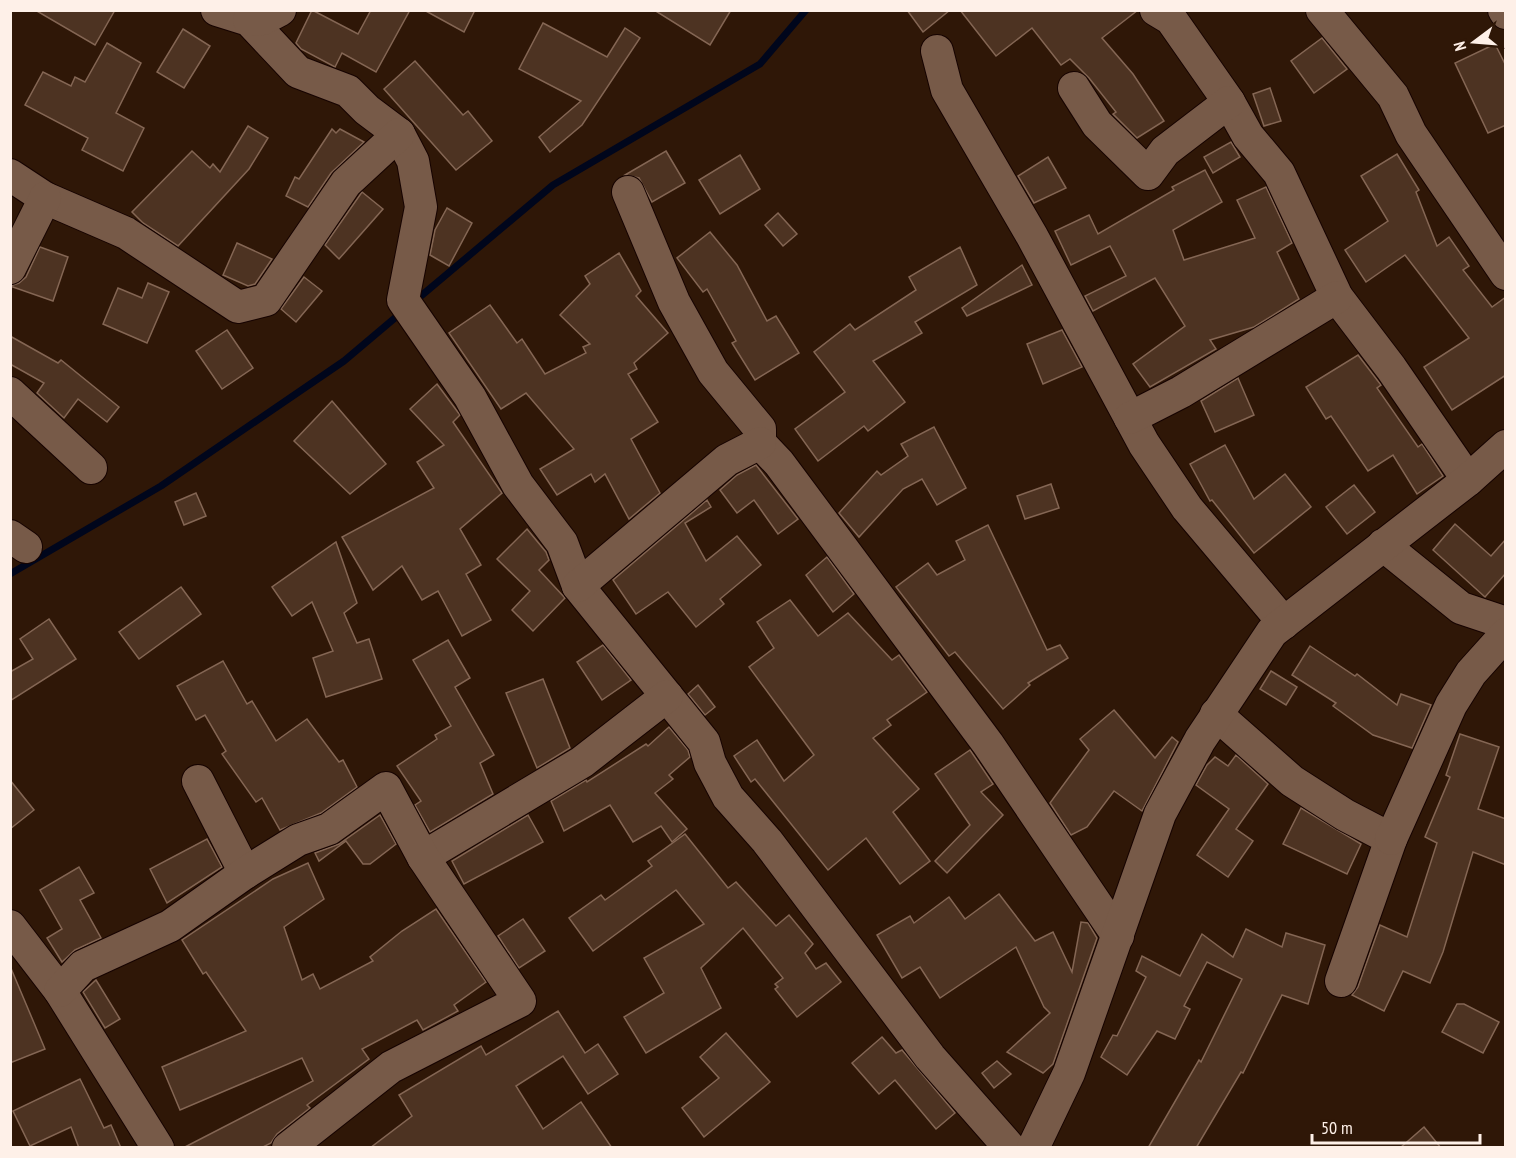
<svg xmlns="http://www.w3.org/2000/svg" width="1516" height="1158" font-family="'PT Sans Narrow',sans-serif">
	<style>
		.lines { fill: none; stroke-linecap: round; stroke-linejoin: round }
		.stream { stroke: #00061c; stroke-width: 7 }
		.building { fill: #4d3322; stroke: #846654; stroke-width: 1.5 }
		.minor-casing { stroke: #160300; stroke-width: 34 }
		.minor { stroke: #775a48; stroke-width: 32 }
	</style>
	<rect width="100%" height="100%" fill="#2f1707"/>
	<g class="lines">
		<g class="stream">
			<path d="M 415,301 L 553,185 L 760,64 L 806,10"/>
			<path d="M 10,574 L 161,486 L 344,361 L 402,312"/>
		</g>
	</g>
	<g class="building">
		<path d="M 35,10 L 115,10 L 95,45 Z"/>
		<path d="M 312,10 L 358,34 L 371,10 L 410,10 L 376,72 L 342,53 L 335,67 L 301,49 L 296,43 Z"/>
		<path d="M 424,10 L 475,10 L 464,32 Z"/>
		<path d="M 654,10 L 731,10 L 710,45 Z"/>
		<path d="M 907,10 L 950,10 L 923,32 Z"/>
		<path d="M 960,10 L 1138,10 L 1102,38 L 1133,74 L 1164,121 L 1137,138 L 1113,114 L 1116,112 L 1089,78 L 1070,59 L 1061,65 L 1032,28 L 996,56 Z"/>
		<path d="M 543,23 L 607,57 L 625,28 L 640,38 L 582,125 L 550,152 L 539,137 L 581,101 L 519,69 Z"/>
		<path d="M 183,29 L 210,46 L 184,88 L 157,72 Z"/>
		<path d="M 1322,38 L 1347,69 L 1314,93 L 1291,61 Z"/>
		<path d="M 107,43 L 141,63 L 116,113 L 144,128 L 123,171 L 82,150 L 88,138 L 25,105 L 43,72 L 71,86 L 75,77 L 85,82 Z"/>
		<path d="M 1495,44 L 1506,66 L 1506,125 L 1488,133 L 1455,63 Z"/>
		<path d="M 415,61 L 463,115 L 468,111 L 492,141 L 456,170 L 384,89 Z"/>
		<path d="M 1270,88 L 1281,121 L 1264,126 L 1253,94 Z"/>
		<path d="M 248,126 L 268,138 L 249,169 L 178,246 L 143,223 L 132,212 L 192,151 L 210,168 L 213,164 L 220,172 Z"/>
		<path d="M 332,129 L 336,133 L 340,129 L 364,142 L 331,173 L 308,207 L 286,196 L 295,177 L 299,179 Z"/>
		<path d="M 1231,142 L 1240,157 L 1213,173 L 1204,157 Z"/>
		<path d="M 666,151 L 685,183 L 652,202 L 639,178 L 625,175 Z"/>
		<path d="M 1397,154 L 1419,190 L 1416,192 L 1437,246 L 1449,237 L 1469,266 L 1463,270 L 1492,307 L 1506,297 L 1506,375 L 1452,410 L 1424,367 L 1469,338 L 1405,255 L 1366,282 L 1345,250 L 1388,221 L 1361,176 Z"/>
		<path d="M 740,155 L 760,189 L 720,214 L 699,180 Z"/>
		<path d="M 1048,157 L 1066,188 L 1034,203 L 1018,176 Z"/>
		<path d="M 1205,170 L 1222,202 L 1173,230 L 1184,260 L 1255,238 L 1237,200 L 1266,187 L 1292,243 L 1277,252 L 1299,299 L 1254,327 L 1210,340 L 1216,349 L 1150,387 L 1133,364 L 1185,326 L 1155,278 L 1093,311 L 1085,296 L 1126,276 L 1110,246 L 1071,265 L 1055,231 L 1089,215 L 1098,234 L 1174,190 L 1172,187 Z"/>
		<path d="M 362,192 L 383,209 L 339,259 L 325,245 Z"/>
		<path d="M 447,208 L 472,223 L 449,266 L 430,255 L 435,230 Z"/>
		<path d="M 778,213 L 797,234 L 783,246 L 765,225 Z"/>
		<path d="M 710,232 L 737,265 L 767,321 L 776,316 L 799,353 L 755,380 L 732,343 L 736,341 L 707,289 L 703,292 L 677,258 Z"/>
		<path d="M 237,243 L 272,259 L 255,284 L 248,286 L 223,275 Z"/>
		<path d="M 40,247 L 68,257 L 53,301 L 10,286 L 19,283 L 26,277 Z"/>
		<path d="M 960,247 L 977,285 L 915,322 L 922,333 L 873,361 L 905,402 L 868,431 L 864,426 L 818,461 L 795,429 L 845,392 L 814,352 L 850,324 L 855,330 L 916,290 L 909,277 Z"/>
		<path d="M 619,253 L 641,291 L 636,296 L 668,333 L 634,363 L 637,369 L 628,374 L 658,422 L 631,439 L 660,493 L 629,519 L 605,474 L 595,482 L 591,474 L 557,495 L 540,469 L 574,449 L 526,393 L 501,409 L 449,333 L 490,305 L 517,343 L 522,339 L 545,374 L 586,353 L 583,347 L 590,344 L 560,315 L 590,284 L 585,276 Z"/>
		<path d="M 1022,265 L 1032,285 L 967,316 L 962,308 Z"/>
		<path d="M 304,277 L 322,291 L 296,322 L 281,309 Z"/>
		<path d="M 148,283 L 169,292 L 147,343 L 103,324 L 118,288 L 142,298 Z"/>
		<path d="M 227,330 L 253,368 L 222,389 L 196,351 Z"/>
		<path d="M 1062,330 L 1082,367 L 1043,384 L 1027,344 Z"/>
		<path d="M 10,336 L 58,363 L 61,360 L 119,407 L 107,422 L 78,399 L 64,418 L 37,393 L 44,383 L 10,364 Z"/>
		<path d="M 1358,355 L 1381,385 L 1377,388 L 1418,447 L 1422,444 L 1443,476 L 1417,494 L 1393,455 L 1368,471 L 1331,416 L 1326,419 L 1306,387 Z"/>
		<path d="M 1238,378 L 1254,415 L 1215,432 L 1201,401 Z"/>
		<path d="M 437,384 L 460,415 L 453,422 L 502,493 L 460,529 L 481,565 L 466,574 L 491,620 L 462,636 L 438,591 L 422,600 L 402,566 L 373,590 L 342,537 L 434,488 L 417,462 L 444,445 L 410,409 Z"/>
		<path d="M 332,401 L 386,464 L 350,494 L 294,441 Z"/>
		<path d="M 934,427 L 966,488 L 937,505 L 922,479 L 903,489 L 859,537 L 839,513 L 877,471 L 881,475 L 908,456 L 901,444 Z"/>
		<path d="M 1225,445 L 1254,499 L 1285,474 L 1311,507 L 1254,553 L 1212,500 L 1210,501 L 1190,464 Z"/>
		<path d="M 756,465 L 798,519 L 778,534 L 754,500 L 737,513 L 720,490 L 737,475 Z"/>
		<path d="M 1051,484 L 1059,508 L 1025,519 L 1017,496 Z"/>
		<path d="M 1354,485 L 1375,512 L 1347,534 L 1326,507 Z"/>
		<path d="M 196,493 L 206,516 L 184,525 L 175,502 Z"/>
		<path d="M 707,500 L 711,507 L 685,523 L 706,561 L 737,536 L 761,565 L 720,599 L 724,604 L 696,627 L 668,592 L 636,614 L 613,580 Z"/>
		<path d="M 1455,524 L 1491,556 L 1506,539 L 1506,573 L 1485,597 L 1433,550 Z"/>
		<path d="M 988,525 L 1047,650 L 1060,645 L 1068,658 L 1028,683 L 1030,685 L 1003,709 L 955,652 L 949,656 L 896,587 L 928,563 L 937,575 L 965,560 L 956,541 Z"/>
		<path d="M 527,529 L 546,552 L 549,560 L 539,570 L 565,598 L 533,631 L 512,610 L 530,591 L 497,559 Z"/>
		<path d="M 336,542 L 357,603 L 344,613 L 357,643 L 369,639 L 382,679 L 326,697 L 313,658 L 333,651 L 312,602 L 292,616 L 272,587 Z"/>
		<path d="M 827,557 L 854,594 L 833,612 L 806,575 Z"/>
		<path d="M 181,587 L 201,614 L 139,659 L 119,632 Z"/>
		<path d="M 790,600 L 818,636 L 848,613 L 892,660 L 899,655 L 927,692 L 887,720 L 891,725 L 873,738 L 919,789 L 893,812 L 930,861 L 900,884 L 866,838 L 828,870 L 755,779 L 751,782 L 734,756 L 757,740 L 784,781 L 814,755 L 749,667 L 774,648 L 757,622 Z"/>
		<path d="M 49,619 L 76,659 L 10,701 L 10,672 L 33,659 L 20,639 Z"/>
		<path d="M 448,640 L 470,678 L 455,687 L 494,755 L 480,763 L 493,794 L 430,832 L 415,805 L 421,801 L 397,766 L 437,739 L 435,735 L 451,726 L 413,660 Z"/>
		<path d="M 603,645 L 631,680 L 602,700 L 577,662 Z"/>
		<path d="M 1310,646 L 1355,676 L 1357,674 L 1397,705 L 1401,694 L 1431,705 L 1412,748 L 1373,735 L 1333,706 L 1336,703 L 1292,675 Z"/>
		<path d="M 223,661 L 247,704 L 252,701 L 276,741 L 307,719 L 339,762 L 343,760 L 357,787 L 321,813 L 280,830 L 262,798 L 256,802 L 222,754 L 226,751 L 205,715 L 196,720 L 177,686 Z"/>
		<path d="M 1271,671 L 1297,687 L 1286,705 L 1260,689 Z"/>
		<path d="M 543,679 L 570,748 L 537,768 L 506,693 Z"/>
		<path d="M 698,685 L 715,707 L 705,715 L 688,694 Z"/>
		<path d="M 1114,710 L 1155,758 L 1172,737 L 1178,742 L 1142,811 L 1114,791 L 1087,827 L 1071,835 L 1050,803 L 1089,750 L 1080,739 Z"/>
		<path d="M 669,727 L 688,750 L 690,757 L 669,775 L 673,779 L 655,793 L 687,829 L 672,842 L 661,826 L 633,842 L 610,805 L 564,831 L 551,801 L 586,780 L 587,782 L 646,744 L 648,746 Z"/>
		<path d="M 1460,734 L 1499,747 L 1478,809 L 1506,819 L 1506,865 L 1473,852 L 1443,952 L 1430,983 L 1403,971 L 1384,1011 L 1352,995 L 1358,987 L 1380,925 L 1407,937 L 1437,843 L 1425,837 L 1450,777 L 1446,775 Z"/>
		<path d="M 970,750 L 993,784 L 981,792 L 1003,815 L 947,873 L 935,861 L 970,825 L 935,774 Z"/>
		<path d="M 1236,755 L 1268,784 L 1236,829 L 1253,841 L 1228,877 L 1197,855 L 1229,809 L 1196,785 L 1207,765 L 1215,757 L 1228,766 Z"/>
		<path d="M 10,780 L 34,810 L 10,829 Z"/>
		<path d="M 1301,808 L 1361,844 L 1347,874 L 1283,844 Z"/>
		<path d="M 380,815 L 396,844 L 370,864 L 363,864 L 346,841 L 319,861 L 315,853 L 339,844 Z"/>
		<path d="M 528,815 L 543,842 L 464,884 L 452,861 Z"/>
		<path d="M 685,834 L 728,888 L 736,882 L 776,926 L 789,915 L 813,944 L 805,953 L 816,969 L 826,963 L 841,982 L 797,1017 L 775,989 L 778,987 L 775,984 L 783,978 L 743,928 L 701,968 L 721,1008 L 646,1053 L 624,1017 L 664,993 L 644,958 L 704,924 L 676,890 L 593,951 L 569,918 L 601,895 L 605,900 L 652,866 L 648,861 Z"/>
		<path d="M 207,839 L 222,867 L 167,903 L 150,869 Z"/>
		<path d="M 308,863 L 324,899 L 284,927 L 302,980 L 313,974 L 320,989 L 373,961 L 370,957 L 402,931 L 436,909 L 486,982 L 454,1005 L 458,1011 L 423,1030 L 417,1020 L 362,1049 L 369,1059 L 307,1105 L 310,1108 L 277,1134 L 271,1143 L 261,1148 L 183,1148 L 313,1081 L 302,1058 L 180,1110 L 162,1067 L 246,1031 L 206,972 L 203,974 L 182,940 L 273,879 Z"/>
		<path d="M 79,867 L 94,893 L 80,900 L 101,938 L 75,950 L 62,962 L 47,938 L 62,929 L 40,890 Z"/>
		<path d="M 999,894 L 1035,941 L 1053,932 L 1072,972 L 1081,922 L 1088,923 L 1097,938 L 1053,1064 L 1043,1073 L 1007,1052 L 1050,1013 L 1044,1007 L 1016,947 L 940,998 L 920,967 L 902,978 L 877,935 L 910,916 L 914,923 L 949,897 L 965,919 Z"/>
		<path d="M 523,919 L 545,951 L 519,968 L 498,936 Z"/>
		<path d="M 1246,929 L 1282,947 L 1286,933 L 1325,945 L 1308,1004 L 1282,995 L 1243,1073 L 1241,1072 L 1196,1148 L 1148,1148 L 1199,1060 L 1201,1062 L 1242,979 L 1207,962 L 1184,1006 L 1190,1009 L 1175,1039 L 1157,1031 L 1127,1075 L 1101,1057 L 1113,1035 L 1117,1036 L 1146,977 L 1136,971 L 1142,956 L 1180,976 L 1202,934 L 1233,957 Z"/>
		<path d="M 10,966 L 45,1049 L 10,1063 Z"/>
		<path d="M 96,980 L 120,1019 L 105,1028 L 83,992 Z"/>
		<path d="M 1457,1004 L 1464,1004 L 1499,1022 L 1483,1053 L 1442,1032 Z"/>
		<path d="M 558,1011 L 585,1053 L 598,1044 L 618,1074 L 588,1094 L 563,1056 L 516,1086 L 543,1129 L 581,1102 L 612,1148 L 370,1148 L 412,1116 L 399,1095 L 481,1046 L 486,1055 Z"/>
		<path d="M 726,1033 L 770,1082 L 704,1137 L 682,1108 L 719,1078 L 700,1057 Z"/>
		<path d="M 882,1037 L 896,1053 L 902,1050 L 955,1113 L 936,1129 L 895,1080 L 879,1094 L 852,1063 Z"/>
		<path d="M 997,1061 L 1011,1074 L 994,1088 L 982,1073 Z"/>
		<path d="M 80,1079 L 104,1128 L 111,1125 L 121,1148 L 79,1148 L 71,1127 L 30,1146 L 13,1111 Z"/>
		<path d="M 1424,1127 L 1441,1148 L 1400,1148 Z"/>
	</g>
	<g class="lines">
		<g class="minor-casing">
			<g id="minor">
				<path d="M 217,10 L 249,20 L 298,72 L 348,91 L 367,110 L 399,134 L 413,161 L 421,207 L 403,300 L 470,397 L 518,485 L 562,543 L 578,586 L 704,742 L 710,763 L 728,797 L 767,841 L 930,1057 L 1010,1148"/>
				<path d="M 1156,10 L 1171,19 L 1229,102 L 1248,136 L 1279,173 L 1337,297 L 1391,368 L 1468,480"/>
				<path d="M 1322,10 L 1393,96 L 1411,134 L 1506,274"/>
				<path d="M 1504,10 L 1506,13"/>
				<path d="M 249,20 L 263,19 L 280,10"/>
				<path d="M 937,51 L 947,90 L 1032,236 L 1144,444 L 1187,508 L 1284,623"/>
				<path d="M 1074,88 L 1097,124 L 1148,174 L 1165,151 L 1229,102"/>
				<path d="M 10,175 L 45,198 L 126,233 L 238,307 L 266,300 L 346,183 L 399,134"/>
				<path d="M 628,192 L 674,302 L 713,372 L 760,429 L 760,443 L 779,463 L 988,744 L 1118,936"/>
				<path d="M 10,268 L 45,198"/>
				<path d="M 10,393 L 91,468"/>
				<path d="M 1130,418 L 1181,392 L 1337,297"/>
				<path d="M 10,536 L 26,547"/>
				<path d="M 1383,545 L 1461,608 L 1506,623"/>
				<path d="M 578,586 L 727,460 L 760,443"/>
				<path d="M 1216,714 L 1292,781 L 1345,815 L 1391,839 L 1341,981"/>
				<path d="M 198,781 L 245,873"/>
				<path d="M 1391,839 L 1451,705 L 1471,673 L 1506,634"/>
				<path d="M 423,857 L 582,762 L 667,696"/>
				<path d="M 10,926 L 60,991 L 158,1148"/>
				<path d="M 60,991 L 83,966 L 170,926 L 245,873 L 298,840 L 329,829 L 386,788 L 423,857 L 520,1001 L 391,1067 L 288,1148"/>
				<path d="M 1033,1148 L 1069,1073 L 1160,814 L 1200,740 L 1272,632 L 1468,480 L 1506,446"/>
			</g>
		</g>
		<use href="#minor" class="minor"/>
	</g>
	<rect width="1516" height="1158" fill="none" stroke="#fef0e8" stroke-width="24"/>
	<g transform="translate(1474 42) rotate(254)" stroke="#2f1707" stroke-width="4.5" paint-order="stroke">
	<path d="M0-4.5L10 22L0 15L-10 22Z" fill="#fef0e8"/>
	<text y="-9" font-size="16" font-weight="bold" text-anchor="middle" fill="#fef0e8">N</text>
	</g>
	<path d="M1312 1134v9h168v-9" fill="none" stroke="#fef0e8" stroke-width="3"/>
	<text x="1321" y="1134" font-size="18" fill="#fef0e8" stroke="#2f1707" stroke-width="4.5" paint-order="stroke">50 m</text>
</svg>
